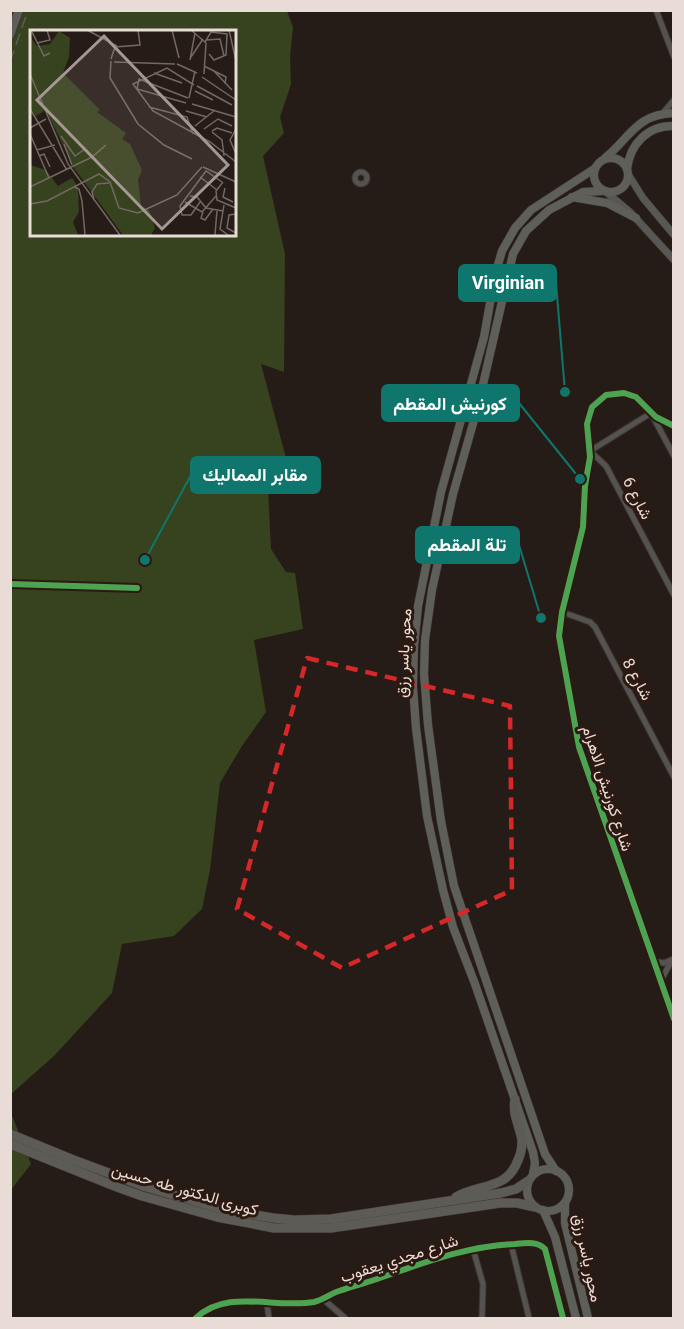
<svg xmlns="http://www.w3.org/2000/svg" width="684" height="1329" font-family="Roboto,Vazirmatn,sans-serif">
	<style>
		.green { fill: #37421e; fill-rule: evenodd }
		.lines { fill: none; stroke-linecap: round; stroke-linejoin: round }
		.minor-casing { stroke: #403833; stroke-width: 7 }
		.tertiary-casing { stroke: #403833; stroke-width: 8 }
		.secondary-casing { stroke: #403833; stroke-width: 8 }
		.primary-casing { stroke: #403833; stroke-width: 9 }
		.trunk-casing { stroke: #403833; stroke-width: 10 }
		.motorway-casing { stroke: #403833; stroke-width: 10 }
		.minor { stroke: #555350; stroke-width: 5 }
		.tertiary { stroke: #555350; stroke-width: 6 }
		.secondary { stroke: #575753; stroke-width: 7 }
		.primary { stroke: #5f5f5a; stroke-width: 8 }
		.trunk { stroke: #5e5d58; stroke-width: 8 }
		.motorway { stroke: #5c5b56; stroke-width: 9 }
		.rail { stroke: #5f5c58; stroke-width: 1.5; stroke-dasharray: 12 6; stroke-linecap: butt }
		.cycleway-casing { stroke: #2c1911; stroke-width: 10 }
		.cycleway { stroke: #4ca352; stroke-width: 6 }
		.marked { fill: none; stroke: #d62828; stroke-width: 4.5; stroke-dasharray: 12 8; stroke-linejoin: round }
		.labels { text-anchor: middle; stroke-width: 6; stroke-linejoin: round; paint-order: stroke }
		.street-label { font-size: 16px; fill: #e9dbd6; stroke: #2c1911 }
		.inset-road { fill: none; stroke: #746863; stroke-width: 1.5 }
		.view { fill: #a59893; fill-opacity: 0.15; stroke: #a59893; stroke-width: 3 }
		.inset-edge { fill: none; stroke: #e9dbd6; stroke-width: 3 }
		.leader { fill: none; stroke: #0f766e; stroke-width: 2 }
		.callout-dot { fill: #0f766e; stroke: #2c1911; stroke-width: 2 }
		.callout { fill: #0f766e; stroke: #0f766e; stroke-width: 2 }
		.callout-label { font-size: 18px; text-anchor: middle; font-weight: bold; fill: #fff }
	</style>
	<rect width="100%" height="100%" fill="#261c17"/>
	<g class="green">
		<path d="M 11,11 L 287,11 L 293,27 L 290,57 L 291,84 L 280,117 L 284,133 L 263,156 L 285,254 L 284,372 L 261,364 L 286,458 L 268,487 L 271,549 L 286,572 L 295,573 L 303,629 L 254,640 L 266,712 L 242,746 L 220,783 L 210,870 L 202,909 L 174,936 L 122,944 L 112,993 L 54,1056 L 11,1094 ZM 32,32 L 234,32 L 234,234 L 32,234 Z"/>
		<path d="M 10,1110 L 31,1164 L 11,1190 L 10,1190 Z"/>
	</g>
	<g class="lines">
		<g class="minor-casing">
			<g id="minor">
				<path d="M 656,10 L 674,57"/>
				<path d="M 662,114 L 674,100"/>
				<circle cx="361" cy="178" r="6"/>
				<path d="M 674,456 L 651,413 L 590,451 L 606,466 L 674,595"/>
				<path d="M 10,584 L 137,588"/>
				<path d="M 562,612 L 590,622 L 595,627 L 674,777"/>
				<path d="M 653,961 L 664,963 L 671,960"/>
				<path d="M 660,982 L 672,960"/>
				<path d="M 511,1244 L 529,1318"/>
				<path d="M 473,1249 L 483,1284 L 482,1318"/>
				<path d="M 323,1299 L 345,1318"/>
				<path d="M 267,1304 L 269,1318"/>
				<path d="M 196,1318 C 227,1288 275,1309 314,1302 C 323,1300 330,1294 339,1291 C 350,1287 362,1284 374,1280 C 421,1264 465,1246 515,1244 C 525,1243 538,1241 545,1249 L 563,1318"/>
			</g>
		</g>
		<g class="tertiary-casing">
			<path id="tertiary" d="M 674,426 L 656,417 L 636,397 L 624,393 L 606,395 L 592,407 L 587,424 L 590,457 L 585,486 L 583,527 L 562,612 L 559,636 L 579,747 L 674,1019"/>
		</g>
		<g class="secondary-casing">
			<g id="secondary">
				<path d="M 628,174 L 643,198 L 674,235"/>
				<path d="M 606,192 L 631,213 L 674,260"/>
			</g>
		</g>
		<g class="primary-casing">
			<g id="primary">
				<circle cx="611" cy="175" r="17"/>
				<path d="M 605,158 C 630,138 636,114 674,113"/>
				<path d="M 627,169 C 630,144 648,125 674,126"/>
				<path d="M 572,197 L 607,203 L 636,218"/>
				<circle cx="548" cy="1190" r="21"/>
				<path d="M 556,1171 L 545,1154 L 454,886 L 441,821 L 428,725 L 424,674 L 425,640 L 432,590 L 453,494 L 478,406 L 513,254 L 526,231 L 549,210 L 583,192 L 603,191"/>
				<path d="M 533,1174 L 535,1163 L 533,1152 L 475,984 L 453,927 L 443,890 L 427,816 L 416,728 L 413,687 L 414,646 L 418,606 L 441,492 L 484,337 L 495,275 L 502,251 L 515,228 L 531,210 L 594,169"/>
				<path d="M 565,1203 L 565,1223 L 588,1318"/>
				<path d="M 543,1210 L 555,1237 L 576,1318"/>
			</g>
		</g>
		<g class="trunk-casing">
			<path id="trunk" d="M 10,35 L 19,10"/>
		</g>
		<g class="motorway-casing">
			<g id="motorway">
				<path d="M 10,1134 L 71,1159 L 146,1187 L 221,1209 L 273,1218 L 294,1220 L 331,1219 L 501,1193 L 516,1189 L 528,1181"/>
				<path d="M 10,1144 L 117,1187 L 142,1196 L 217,1217 L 274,1228 L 331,1228 L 500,1203 L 517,1203 L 535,1207"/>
				<path d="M 456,1197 C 479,1183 507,1191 518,1160 C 521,1154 522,1148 522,1141 C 520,1126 512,1115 515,1099"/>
			</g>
		</g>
		<use href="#minor" class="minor"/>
		<use href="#tertiary" class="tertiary"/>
		<use href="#secondary" class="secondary"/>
		<use href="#primary" class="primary"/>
		<use href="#trunk" class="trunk"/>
		<use href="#motorway" class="motorway"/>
		<path class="rail" d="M 10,62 L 28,10"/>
		<g class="cycleway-casing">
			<g id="cycleway">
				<path d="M 674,426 L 656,417 L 636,397 L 624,393 L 606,395 L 592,407 L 587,424 L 590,457 L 585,486 L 583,527 L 562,612 L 559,636 L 579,747 L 674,1019"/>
				<path d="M 10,584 L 137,588"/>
				<path d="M 196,1318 C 227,1288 275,1309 314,1302 C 323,1300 330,1294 339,1291 C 350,1287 362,1284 374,1280 C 421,1264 465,1246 515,1244 C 525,1243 538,1241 545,1249 L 563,1318"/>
			</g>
		</g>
		<use href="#cycleway" class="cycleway"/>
	</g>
	<path class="marked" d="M 307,658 L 510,706 L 512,890 L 342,968 L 237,909 Z"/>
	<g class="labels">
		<g class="street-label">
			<text transform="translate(638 498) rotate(63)" y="6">شارع 6</text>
			<text transform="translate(403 653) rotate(-87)" y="6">محور ياسر رزق</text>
			<text transform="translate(638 679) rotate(62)" y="6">شارع 8</text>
			<text transform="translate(608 788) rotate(72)" y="6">شارع كورنيش الاهرام</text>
			<text transform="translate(185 1189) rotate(16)" y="6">كوبرى الدكتور طه حسين</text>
			<text transform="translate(399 1258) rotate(-18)" y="6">شارع مجدي يعقوب</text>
			<text transform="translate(588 1258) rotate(78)" y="6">محور ياسر رزق</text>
		</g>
	</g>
	<g transform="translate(30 30)">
		<rect width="206" height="206" fill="#261c17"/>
		<path d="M 29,1 L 40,8 L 39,27 L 33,43 L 70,80 L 67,82 L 96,103 L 92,109 L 100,114 L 112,140 L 108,150 L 111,176 L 119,180 L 125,198 L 121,205 L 93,205 L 44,138 L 16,80 L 6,86 L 0,78 L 0,7 L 7,16 L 20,14 ZM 0,135 L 16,140 L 28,156 L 42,148 L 48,157 L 49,182 L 43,192 L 48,205 L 0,205 Z" fill="#37421e"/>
		<path class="inset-road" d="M 1,0 L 14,26 L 20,23M 57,0 L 87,16M 142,0 L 149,28M 161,0 L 176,13 L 174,44M 199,0 L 206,31M 176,10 L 190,9 L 194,26M 175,12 L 181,2 L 197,4 L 196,25 L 184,30 L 179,24M 7,13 L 20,10 L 17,0M 161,27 L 173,9M 81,29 L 85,17 L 110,15 L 108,0M 160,30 L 165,3M 81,31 L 80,48 L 108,94 L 134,115 L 162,129M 84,32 L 145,34M 147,34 L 167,43M 174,36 L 196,47 L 195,54M 183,40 L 202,60M 124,43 L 152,53M 0,44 L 38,134 L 90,205M 172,47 L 206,70M 164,55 L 137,38 L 103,54 L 123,81 L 180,112 L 206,132M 167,56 L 202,75M 165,61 L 183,70M 159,68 L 165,41M 156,73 L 107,59 L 109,49 L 158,68M 162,74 L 206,87M 119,77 L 157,87 L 163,104M 0,79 L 37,140M 156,81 L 177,87M 165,96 L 185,80M 0,98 L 16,89M 174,99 L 188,89 L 202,96M 206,99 L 200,110 L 206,124M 182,101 L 187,98 L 202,103M 182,102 L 192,110 L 194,126M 0,104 L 19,148M 31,106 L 45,126 L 55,119M 34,114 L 42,135M 7,120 L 25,115M 9,126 L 14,124 L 20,137M 173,137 L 206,152M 170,147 L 187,160M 193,152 L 186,161 L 187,170 L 206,178M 0,157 L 62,127 L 76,115M 44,157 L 49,159 L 52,171 L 55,205M 195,158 L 193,167 L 203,172M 160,166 L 167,167 L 176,178 L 193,181M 64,169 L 62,162 L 67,154 L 79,153M 155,172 L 172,182 L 186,166M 170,172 L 161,185 L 152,185 L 150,176 L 176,141 L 192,152M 0,174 L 17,171 L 69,144 L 80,152 L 89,178 L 108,183 L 147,165 L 172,137M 194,175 L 190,199 L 198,205M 173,182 L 171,188 L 175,190 L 183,179M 206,184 L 199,185 L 197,198 L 206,203M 185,205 L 187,180"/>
		<path class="view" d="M 74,6 L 198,135 L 132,199 L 7,70 Z"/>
		<rect width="206" height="206" class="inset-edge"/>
	</g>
	<path class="leader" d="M565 392L556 283M580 479L519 403M145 560L191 475M541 618L519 545"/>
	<g class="callout-dot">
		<circle cx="565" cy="392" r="6"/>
		<circle cx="580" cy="479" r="6"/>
		<circle cx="145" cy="560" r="6"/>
		<circle cx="541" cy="618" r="6"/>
	</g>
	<g class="callout">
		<rect x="459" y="265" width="97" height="36" rx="6"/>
		<rect x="382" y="385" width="137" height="36" rx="6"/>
		<rect x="191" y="457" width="129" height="36" rx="6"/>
		<rect x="416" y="527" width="103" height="36" rx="6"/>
	</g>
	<g class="callout-label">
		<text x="508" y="289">Virginian</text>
		<text x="450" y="410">كورنيش المقطم</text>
		<text x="255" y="481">مقابر المماليك</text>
		<text x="467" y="551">تلة المقطم</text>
	</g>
	<rect width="684" height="1329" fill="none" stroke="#e9dbd6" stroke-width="24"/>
</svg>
